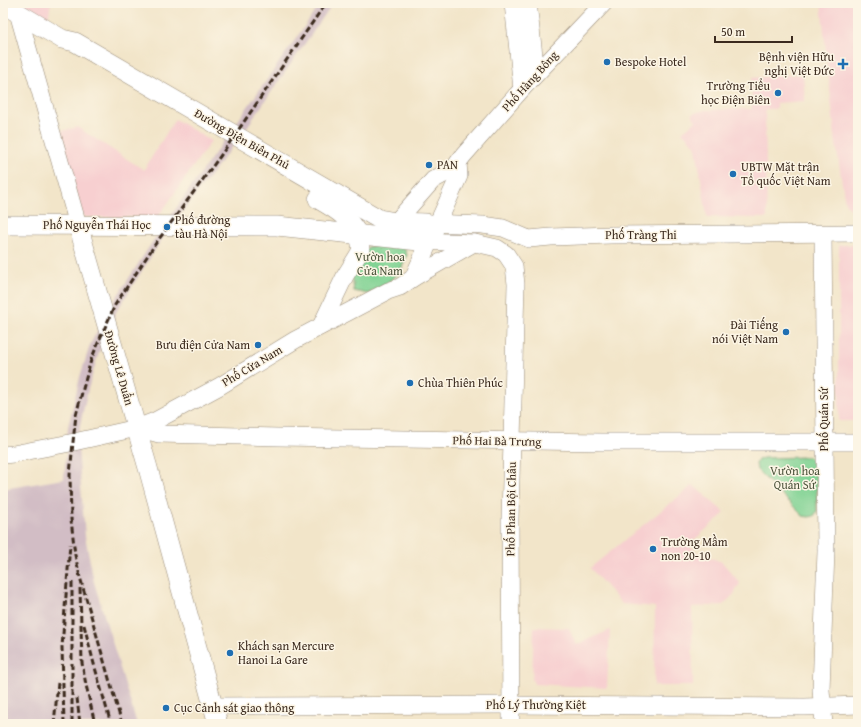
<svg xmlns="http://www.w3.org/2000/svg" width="861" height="727" font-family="'Gentium Book Plus',serif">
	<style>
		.built { fill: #f7cfd0 }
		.industrial { fill: #d2bdc5 }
		.park { fill: #82d394; stroke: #5e7e59 }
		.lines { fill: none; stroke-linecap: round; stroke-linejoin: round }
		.secondary-casing { stroke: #968874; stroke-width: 18 }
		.primary-casing { stroke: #968874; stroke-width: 20 }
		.secondary { stroke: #fff; stroke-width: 17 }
		.primary { stroke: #fff; stroke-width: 19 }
		.rail { stroke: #3b2a1e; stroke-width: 3; stroke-dasharray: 6 3; stroke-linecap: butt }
		.poi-dot { fill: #1f6fb2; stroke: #fcf5e5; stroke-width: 1.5 }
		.labels { text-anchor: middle; stroke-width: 3; stroke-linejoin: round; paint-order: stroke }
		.poi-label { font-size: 12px; fill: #3b2a1e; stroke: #fcf5e5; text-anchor: start }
		.street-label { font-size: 12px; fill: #3b2a1e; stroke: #fcf5e5 }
		.park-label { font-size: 12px; fill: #4d543c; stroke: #fcf5e5 }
	</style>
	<rect width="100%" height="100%" fill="#fcf5e5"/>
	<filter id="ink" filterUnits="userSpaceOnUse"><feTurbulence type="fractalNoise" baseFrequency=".025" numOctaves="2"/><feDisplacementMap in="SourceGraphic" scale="8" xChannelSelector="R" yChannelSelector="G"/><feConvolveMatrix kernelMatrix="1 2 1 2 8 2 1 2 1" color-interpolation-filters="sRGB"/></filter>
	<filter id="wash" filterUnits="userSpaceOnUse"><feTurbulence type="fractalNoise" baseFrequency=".012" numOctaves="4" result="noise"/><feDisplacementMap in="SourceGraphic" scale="16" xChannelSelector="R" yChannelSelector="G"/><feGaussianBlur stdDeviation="0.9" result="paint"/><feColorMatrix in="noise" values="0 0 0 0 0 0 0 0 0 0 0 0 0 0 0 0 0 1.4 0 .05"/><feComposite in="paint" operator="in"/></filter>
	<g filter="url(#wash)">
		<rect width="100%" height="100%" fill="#f2e5c9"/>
		<g class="built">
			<path d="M 21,3 L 51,3 L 48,19 Z"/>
			<path d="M 821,3 L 858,3 L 858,215 L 856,215 L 845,203 L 835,137 Z"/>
			<path d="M 803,74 L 805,101 L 777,103 L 777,109 L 765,109 L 767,218 L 707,217 L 696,148 L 695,145 L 682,132 L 696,121 L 691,114 L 704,110 L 752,109 L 752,78 Z"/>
			<path d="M 175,119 L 211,141 L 158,217 L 85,217 L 82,215 L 58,132 L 77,127 L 144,170 Z"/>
			<rect x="839" y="245" width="19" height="176"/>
			<path d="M 693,485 L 725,513 L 688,545 L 698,553 L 722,562 L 740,583 L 734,594 L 723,605 L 692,607 L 693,686 L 654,686 L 655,607 L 622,604 L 590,568 Z"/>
			<path d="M 534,627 L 569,628 L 576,645 L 610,630 L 607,688 L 534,684 L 532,679 Z"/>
		</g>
		<path class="industrial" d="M 321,3 L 333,3 L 245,130 L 164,236 L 116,312 L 99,352 L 88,389 L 80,425 L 78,449 L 85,536 L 94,582 L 137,724 L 3,724 L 3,489 L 64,479 L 68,427 L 80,377 L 90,345 L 105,315 L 153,241 Z"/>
		<g class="park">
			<path d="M 386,243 L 403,244 L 407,255 L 400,272 L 386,284 L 368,294 L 354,291 L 352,276 L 368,247 Z"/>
			<path d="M 809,457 C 820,465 816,498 817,511 L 814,516 L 809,517 L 803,516 L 757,470 L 756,464 L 758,460 L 763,458 Z"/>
		</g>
	</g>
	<g filter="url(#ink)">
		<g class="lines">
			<g class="secondary-casing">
				<g id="secondary">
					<path d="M 513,3 L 522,89"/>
					<path d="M 528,3 L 536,73"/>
					<path d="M 18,13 L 78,225"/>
					<path d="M 451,172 L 463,156 L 522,89 L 604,3"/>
					<path d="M 396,222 L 433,180 L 453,169"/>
					<path d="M 429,223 L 483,225 L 503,228 L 529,239 L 551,237 L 611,235 L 858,233"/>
					<path d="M 823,234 L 826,551 L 821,690 L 824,724"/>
					<path d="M 420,241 L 475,243 L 497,248 L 506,254 L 514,266 L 516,284 L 510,519 L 511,724"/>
					<path d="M 413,278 L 474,243"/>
					<path d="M 321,326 L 345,276 L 358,255 L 361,249 L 358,234"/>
					<path d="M 137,428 L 159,434 L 278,437 L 601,442 L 858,442"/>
					<path d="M 3,455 L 13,454 L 65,444 L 137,428 L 155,421 L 220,386 L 295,340 L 388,291 L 400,287 L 413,278 L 459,176 L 458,163"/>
					<path d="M 213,706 L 511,705 L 805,707 L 858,705"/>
				</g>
			</g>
			<g class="primary-casing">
				<g id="primary">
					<path d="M 3,4 L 62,39 L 75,42 L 379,219 L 396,222 L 426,223"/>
					<path d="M 318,199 C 337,210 346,215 358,234"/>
					<path d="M 3,225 L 277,226 L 419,241"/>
					<path d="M 78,225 L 148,468 L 218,724"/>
				</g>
			</g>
			<use href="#secondary" class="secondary"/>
			<use href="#primary" class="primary"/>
			<g class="rail">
				<path d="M 72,582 L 72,724"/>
				<path d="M 80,588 L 82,663 L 86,685 L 95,724"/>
				<path d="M 84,625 L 94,664 L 111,724"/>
				<path d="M 77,698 L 80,724"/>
				<path d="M 54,724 L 58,683"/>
				<path d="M 64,724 L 62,647 L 70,544"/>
				<path d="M 122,724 L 80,577 L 75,555 L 71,519 L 70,475 L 73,442 L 76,415 L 84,385 L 91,360 L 98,343 L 115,305 L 156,243 L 221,155 L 326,3"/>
			</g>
		</g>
	</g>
	<g class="poi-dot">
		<circle cx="607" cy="62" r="4"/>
		<path d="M841 58h4v4h4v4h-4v4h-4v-4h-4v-4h4z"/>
		<circle cx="778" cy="93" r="4"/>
		<circle cx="429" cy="165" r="4"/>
		<circle cx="733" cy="174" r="4"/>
		<circle cx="167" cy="227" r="4"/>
		<circle cx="786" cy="332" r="4"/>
		<circle cx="258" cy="345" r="4"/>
		<circle cx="410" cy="383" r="4"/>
		<circle cx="653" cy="549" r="4"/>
		<circle cx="230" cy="653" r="4"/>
		<circle cx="166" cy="708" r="4"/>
	</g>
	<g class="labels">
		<g class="poi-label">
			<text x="834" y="61" text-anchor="end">Bệnh viện Hữu<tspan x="834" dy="14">nghị Việt Đức</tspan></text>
			<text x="615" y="66">Bespoke Hotel</text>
			<text x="770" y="90" text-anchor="end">Trường Tiểu<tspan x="770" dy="14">học Điện Biên</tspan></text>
			<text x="437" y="169">PAN</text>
			<text x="741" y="171">UBTW Mặt trận<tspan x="741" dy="14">Tổ quốc Việt Nam</tspan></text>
			<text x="175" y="224">Phố đường<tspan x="175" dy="14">tàu Hà Nội</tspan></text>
			<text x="778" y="329" text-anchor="end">Đài Tiếng<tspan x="778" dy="14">nói Việt Nam</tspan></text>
			<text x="250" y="349" text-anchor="end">Bưu điện Cửa Nam</text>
			<text x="418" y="387">Chùa Thiên Phúc</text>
			<text x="661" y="546">Trường Mầm<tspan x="661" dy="14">non 20-10</tspan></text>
			<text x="238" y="650">Khách sạn Mercure<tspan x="238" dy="14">Hanoi La Gare</tspan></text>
			<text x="174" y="712">Cục Cảnh sát giao thông</text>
		</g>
		<g class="street-label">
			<text transform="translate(530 81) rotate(-48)" y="4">Phố Hàng Bông</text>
			<text transform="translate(242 139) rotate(30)" y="4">Đường Điện Biên Phủ</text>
			<text x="97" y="229">Phố Nguyễn Thái Học</text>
			<text x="641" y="239">Phố Tràng Thi</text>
			<text transform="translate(252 366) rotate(-31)" y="4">Phố Cửa Nam</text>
			<text transform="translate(119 368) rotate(74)" y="4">Đường Lê Duẩn</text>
			<text transform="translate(824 419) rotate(-90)" y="4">Phố Quán Sứ</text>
			<text transform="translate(497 441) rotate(1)" y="4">Phố Hai Bà Trưng</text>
			<text transform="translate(511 509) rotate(-89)" y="4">Phố Phan Bội Châu</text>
			<text x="536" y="709">Phố Lý Thường Kiệt</text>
		</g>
		<g class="park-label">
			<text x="380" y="261">Vườn hoa<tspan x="380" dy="14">Cửa Nam</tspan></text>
			<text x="795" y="475">Vườn hoa<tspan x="795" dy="14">Quán Sứ</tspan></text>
		</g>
	</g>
	<rect width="861" height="727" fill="none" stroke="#fcf5e5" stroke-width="16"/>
	<path d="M715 36v6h77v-6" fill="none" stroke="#3b2a1e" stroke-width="2"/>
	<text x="721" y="36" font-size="12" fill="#3b2a1e" stroke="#fcf5e5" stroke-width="3" paint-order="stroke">50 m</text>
</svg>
